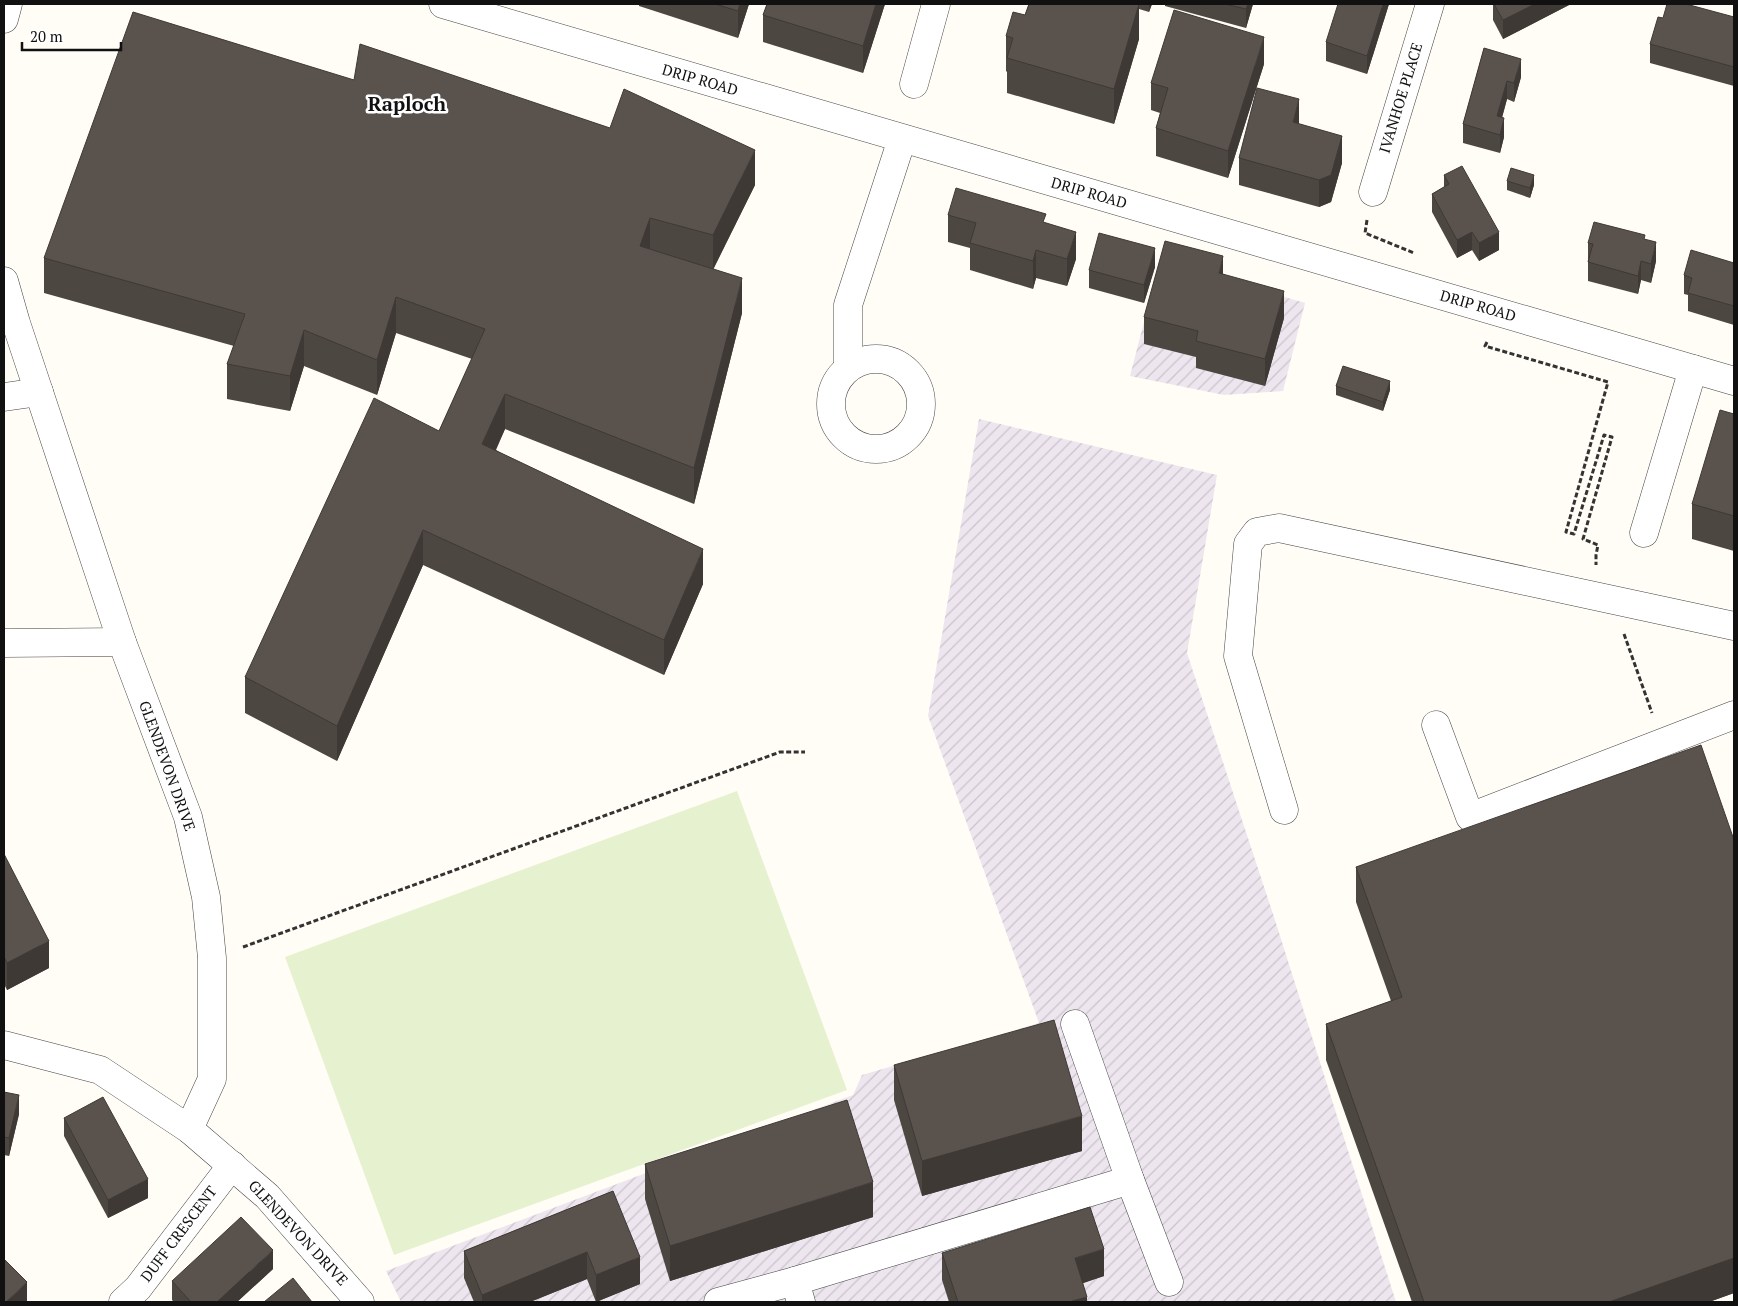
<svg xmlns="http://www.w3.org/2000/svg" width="1738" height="1306" font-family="'PT Serif',serif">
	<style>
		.industrial { fill: url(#industrial-furrows) }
		.pitch { fill: #e6f2cf }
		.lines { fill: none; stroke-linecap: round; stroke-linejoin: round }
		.minor-casing { stroke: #444; stroke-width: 29 }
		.path { stroke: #333; stroke-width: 3; stroke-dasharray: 5 2.5; stroke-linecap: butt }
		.minor { stroke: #fff; stroke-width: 28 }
		.wall { fill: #4d4742 }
		.shaded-wall { fill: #3f3936 }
		.building { fill: #5a524d; stroke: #3f3936 }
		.labels { text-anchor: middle; stroke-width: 5; stroke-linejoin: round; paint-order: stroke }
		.street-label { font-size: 15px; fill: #111; stroke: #fff }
		.district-label { font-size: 20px; font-weight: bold; fill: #111; stroke: #fff }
	</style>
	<defs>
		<pattern id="industrial-furrows" width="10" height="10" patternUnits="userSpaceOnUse" patternTransform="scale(1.25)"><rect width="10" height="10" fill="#eee6ef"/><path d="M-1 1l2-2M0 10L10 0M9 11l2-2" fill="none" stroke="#cbc4cc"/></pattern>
	</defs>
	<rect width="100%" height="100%" fill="#fffdf5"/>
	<g class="industrial">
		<path d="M 1160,260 L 1305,303 L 1283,391 L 1224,395 L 1130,376 Z"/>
		<path d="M 979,419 L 1217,475 L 1187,653 L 1274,917 L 1396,1302 L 401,1302 L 386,1271 L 853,1095 L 862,1075 L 1039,1023 L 928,716 Z"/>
	</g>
	<path class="pitch" d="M 737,791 L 847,1090 L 394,1255 L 285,957 Z"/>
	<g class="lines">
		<g class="minor-casing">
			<g id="minor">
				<path d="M 443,4 L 1734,381"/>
				<path d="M 4,19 L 8,4"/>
				<path d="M 914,84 L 936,4"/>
				<path d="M 1373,192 L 1430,4"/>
				<path d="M 4,281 L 16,323 L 122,642 L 188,817 L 206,897 L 212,958 L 212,1079 L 189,1129"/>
				<circle cx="876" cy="404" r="45"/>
				<path d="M 848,368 L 848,305 L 902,139"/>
				<path d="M 4,397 L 39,392"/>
				<path d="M 1644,533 L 1693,369"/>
				<path d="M 4,643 L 122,642"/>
				<path d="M 1436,725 L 1470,817 L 1734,715"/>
				<path d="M 1284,810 L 1238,656 L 1248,544 L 1257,532 L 1279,528 L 1734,626"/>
				<path d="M 1075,1024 L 1130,1180 L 1169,1282"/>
				<path d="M 4,1045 L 100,1070 L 189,1129 L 267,1196 L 360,1302"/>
				<path d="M 123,1302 L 138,1288 L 232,1165"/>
				<path d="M 718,1302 L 795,1281"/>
				<path d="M 801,1302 L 795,1281 L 1130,1180"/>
			</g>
		</g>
		<g class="path">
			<path d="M 1367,220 L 1365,233 L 1414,253"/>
			<path d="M 1487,342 L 1485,346 L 1608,382 L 1566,532 L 1574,534 L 1604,435 L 1612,437 L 1583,539 L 1598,545 L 1596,555 L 1596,565"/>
			<path d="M 1624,634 L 1652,713"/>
			<path d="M 243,947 L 780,752 L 805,752"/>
		</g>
		<use href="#minor" class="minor"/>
	</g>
	<g class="wall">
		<path d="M 639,4 L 749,4 L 738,38 L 639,6 Z"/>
		<path d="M 767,4 L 885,4 L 863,73 L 763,42 L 763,15 Z"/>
		<path d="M 1029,4 L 1152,4 L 1149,12 L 1139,9 L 1139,39 L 1114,124 L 1007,93 L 1007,72 L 1006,71 L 1006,36 L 1025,15 Z"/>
		<path d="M 1165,4 L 1253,4 L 1246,28 L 1165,6 Z"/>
		<path d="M 1389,4 L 1367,74 L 1326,61 L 1326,42 Z"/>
		<path d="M 1493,4 L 1569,4 L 1569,5 L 1503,39 L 1493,20 Z"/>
		<path d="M 1734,17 L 1734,86 L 1650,63 L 1650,44 L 1663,18 Z"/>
		<path d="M 1484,48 L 1521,77 L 1514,102 L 1507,99 L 1502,118 L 1504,137 L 1500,153 L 1463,143 L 1463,124 Z"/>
		<path d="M 1264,64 L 1228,178 L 1156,156 L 1156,128 L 1160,113 L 1151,110 L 1151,83 Z"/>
		<path d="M 354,80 L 755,185 L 713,269 L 742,313 L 694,504 L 505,429 L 496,450 L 703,584 L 664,675 L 423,565 L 337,761 L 245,713 L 245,677 L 439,431 L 472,359 L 396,333 L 377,395 L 304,366 L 290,411 L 227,399 L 227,364 L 234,346 L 44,293 L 44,258 Z"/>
		<path d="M 1299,124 L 1342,163 L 1331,202 L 1319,207 L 1239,185 L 1239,158 Z"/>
		<path d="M 1444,175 L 1499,250 L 1479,261 L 1472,250 L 1457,258 L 1432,212 L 1432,194 L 1444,187 Z"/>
		<path d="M 1507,181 L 1534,185 L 1530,198 L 1507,190 Z"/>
		<path d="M 948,215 L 1046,223 L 1076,259 L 1067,286 L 1036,278 L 1033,289 L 970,270 L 970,248 L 948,242 Z"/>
		<path d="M 1645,239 L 1656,261 L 1651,283 L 1641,280 L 1638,294 L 1588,281 L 1588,243 Z"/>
		<path d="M 1734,263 L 1734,325 L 1688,311 L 1688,295 L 1684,294 L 1684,275 Z"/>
		<path d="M 1155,267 L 1144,303 L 1089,288 L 1089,270 Z"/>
		<path d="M 1223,274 L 1284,318 L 1265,386 L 1196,368 L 1196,357 L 1144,344 L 1144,317 Z"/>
		<path d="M 1336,386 L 1390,390 L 1383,411 L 1336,395 Z"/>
		<path d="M 1734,414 L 1734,551 L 1692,539 L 1692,504 Z"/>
		<path d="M 1734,840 L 1734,1293 L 1709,1302 L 1412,1302 L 1326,1060 L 1326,1024 L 1391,1001 L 1356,902 L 1356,867 Z"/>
		<path d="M 4,854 L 49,968 L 7,990 L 4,984 Z"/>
		<path d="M 894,1065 L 1082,1151 L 922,1196 L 894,1100 Z"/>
		<path d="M 4,1092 L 19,1114 L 9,1156 L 4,1155 Z"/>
		<path d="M 64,1118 L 148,1198 L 108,1218 L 64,1136 Z"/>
		<path d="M 645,1164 L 873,1217 L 670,1281 L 645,1199 Z"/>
		<path d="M 613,1191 L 640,1284 L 596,1302 L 587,1279 L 530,1302 L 474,1302 L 464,1278 L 464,1251 Z"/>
		<path d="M 942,1253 L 1104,1276 L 1082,1283 L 1087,1302 L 949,1302 L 942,1280 Z"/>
		<path d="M 273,1269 L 237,1302 L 174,1302 L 172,1300 L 172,1281 Z"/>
	</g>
	<g class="shaded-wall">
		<path d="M 740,4 L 749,4 L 738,38 L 738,11 Z"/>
		<path d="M 876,4 L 885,4 L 863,73 L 863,46 Z"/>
		<path d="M 1139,4 L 1139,39 L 1114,124 L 1114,89 Z"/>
		<path d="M 1149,4 L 1152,4 L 1149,12 Z"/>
		<path d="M 1248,4 L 1253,4 L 1246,28 L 1246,9 Z"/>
		<path d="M 1383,4 L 1389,4 L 1367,74 L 1367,56 Z"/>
		<path d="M 1535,4 L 1569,4 L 1569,5 L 1503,39 L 1503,20 Z"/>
		<path d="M 1264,37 L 1264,64 L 1228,178 L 1228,151 Z"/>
		<path d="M 1521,59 L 1521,77 L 1514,102 L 1514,83 Z"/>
		<path d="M 1507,81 L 1507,99 L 1497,135 L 1497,116 Z"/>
		<path d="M 1299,99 L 1299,126 L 1293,122 Z"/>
		<path d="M 1504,118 L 1504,137 L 1500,153 L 1500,135 Z"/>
		<path d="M 1342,136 L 1342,163 L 1331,202 L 1319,207 L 1319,180 Z"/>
		<path d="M 755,150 L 755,185 L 713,270 L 713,235 Z"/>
		<path d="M 1534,175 L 1534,185 L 1530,198 L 1530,188 Z"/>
		<path d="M 650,218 L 650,253 L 640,246 Z"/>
		<path d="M 1076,232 L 1076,259 L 1067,286 L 1067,259 Z"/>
		<path d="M 1472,232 L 1472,250 L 1457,258 L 1457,240 Z"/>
		<path d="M 1499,232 L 1499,250 L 1479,261 L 1479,243 Z"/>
		<path d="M 1656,242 L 1656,261 L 1651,283 L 1651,264 Z"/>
		<path d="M 1155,248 L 1155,267 L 1144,303 L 1144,285 Z"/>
		<path d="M 1036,250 L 1036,278 L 1033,289 L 1033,261 Z"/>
		<path d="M 1223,256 L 1223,283 L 1219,273 Z"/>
		<path d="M 1641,261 L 1641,280 L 1638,294 L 1638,276 Z"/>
		<path d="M 742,278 L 742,313 L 694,504 L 694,468 Z"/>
		<path d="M 1284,291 L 1284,318 L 1265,386 L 1265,359 Z"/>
		<path d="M 396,297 L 396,333 L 377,395 L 377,360 Z"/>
		<path d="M 304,330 L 304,366 L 290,411 L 290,376 Z"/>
		<path d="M 1390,381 L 1390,390 L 1383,411 L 1383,402 Z"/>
		<path d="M 505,394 L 505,429 L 482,479 L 482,444 Z"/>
		<path d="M 423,530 L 423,565 L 337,761 L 337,726 Z"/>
		<path d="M 703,549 L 703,584 L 664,675 L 664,640 Z"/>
		<path d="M 49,941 L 49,968 L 7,990 L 7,963 Z"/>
		<path d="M 19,1095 L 19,1114 L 9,1156 L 9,1138 Z"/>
		<path d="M 1082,1116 L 1082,1151 L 922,1196 L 922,1161 Z"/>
		<path d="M 148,1179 L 148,1198 L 108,1218 L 108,1200 Z"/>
		<path d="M 873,1182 L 873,1217 L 670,1281 L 670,1246 Z"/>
		<path d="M 1104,1249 L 1104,1276 L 1075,1286 L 1075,1258 Z"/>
		<path d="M 273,1250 L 273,1269 L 237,1302 L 217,1302 Z"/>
		<path d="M 587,1252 L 587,1279 L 530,1302 L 482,1302 L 482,1295 Z"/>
		<path d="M 640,1257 L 640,1284 L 596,1302 L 596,1275 Z"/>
		<path d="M 1734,1258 L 1734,1293 L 1709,1302 L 1609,1302 Z"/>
		<path d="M 27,1282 L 27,1301 L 25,1302 L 6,1302 Z"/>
		<path d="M 1087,1297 L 1087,1302 L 1069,1302 Z"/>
	</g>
	<g class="building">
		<path d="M 715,4 L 740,4 L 738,11 Z"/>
		<path d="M 767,4 L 876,4 L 863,46 L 763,15 Z"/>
		<path d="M 1029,4 L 1139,4 L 1114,89 L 1007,58 L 1013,38 L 1006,36 L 1013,12 L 1025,15 Z"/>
		<path d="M 1225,4 L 1248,4 L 1246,9 Z"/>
		<path d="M 1338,4 L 1383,4 L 1367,56 L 1326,42 Z"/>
		<path d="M 1494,4 L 1535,4 L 1503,20 Z"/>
		<path d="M 1667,4 L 1686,4 L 1734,17 L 1734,67 L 1650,44 L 1658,17 L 1663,18 Z"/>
		<path d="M 1174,10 L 1264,37 L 1228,151 L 1156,128 L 1168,88 L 1151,83 Z"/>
		<path d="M 133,12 L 354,80 L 360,44 L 610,128 L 624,89 L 755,150 L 713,235 L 650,218 L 640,246 L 742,278 L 694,468 L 505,394 L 482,444 L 703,549 L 664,640 L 423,530 L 337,726 L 245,677 L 374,398 L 439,431 L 485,329 L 396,297 L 377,360 L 304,330 L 290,376 L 227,364 L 245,314 L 44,258 Z"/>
		<path d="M 1484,48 L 1521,59 L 1514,83 L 1507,81 L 1497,116 L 1504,118 L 1500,135 L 1463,124 Z"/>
		<path d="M 1257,88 L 1299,99 L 1293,122 L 1342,136 L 1331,175 L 1319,180 L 1239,158 Z"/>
		<path d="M 1462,166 L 1499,232 L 1479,243 L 1472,232 L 1457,240 L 1432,194 L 1449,184 L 1444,175 Z"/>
		<path d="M 1511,168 L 1534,175 L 1530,188 L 1507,181 Z"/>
		<path d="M 956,188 L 1046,214 L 1043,222 L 1076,232 L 1067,259 L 1036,250 L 1033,261 L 970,243 L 976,223 L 948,215 Z"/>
		<path d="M 1594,222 L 1645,235 L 1644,239 L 1656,242 L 1651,264 L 1641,261 L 1638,276 L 1588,262 L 1593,244 L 1588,243 Z"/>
		<path d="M 1099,233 L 1155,248 L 1144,285 L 1089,270 Z"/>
		<path d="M 1165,241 L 1223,256 L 1219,273 L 1284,291 L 1265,359 L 1196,341 L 1198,331 L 1144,317 Z"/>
		<path d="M 1691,250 L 1734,263 L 1734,306 L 1688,293 L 1692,278 L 1684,275 Z"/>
		<path d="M 1343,366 L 1390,381 L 1383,402 L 1336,386 Z"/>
		<path d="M 1720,410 L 1734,414 L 1734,516 L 1692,504 Z"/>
		<path d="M 1701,745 L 1734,840 L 1734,1258 L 1609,1302 L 1424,1302 L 1326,1024 L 1402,997 L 1356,867 Z"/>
		<path d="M 4,854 L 49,941 L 7,963 L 4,957 Z"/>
		<path d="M 1054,1020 L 1082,1116 L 922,1161 L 894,1065 Z"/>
		<path d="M 4,1092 L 19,1095 L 9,1138 L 4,1137 Z"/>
		<path d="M 103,1097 L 148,1179 L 108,1200 L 64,1118 Z"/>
		<path d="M 847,1100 L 873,1182 L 670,1246 L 645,1164 Z"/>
		<path d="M 613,1191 L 640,1257 L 596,1275 L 587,1252 L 482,1295 L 464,1251 Z"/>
		<path d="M 1090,1207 L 1104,1249 L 1075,1258 L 1087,1297 L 1069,1302 L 958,1302 L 942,1253 Z"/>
		<path d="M 241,1217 L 273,1250 L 217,1302 L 191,1302 L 172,1281 Z"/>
		<path d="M 4,1259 L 27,1282 L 6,1302 L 4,1302 Z"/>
		<path d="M 293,1278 L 312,1302 L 264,1302 Z"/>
	</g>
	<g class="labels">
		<g class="street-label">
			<text transform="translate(700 80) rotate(16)" y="5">DRIP ROAD</text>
			<text transform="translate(1401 98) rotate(-73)" y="5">IVANHOE PLACE</text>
			<text transform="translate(1089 193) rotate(16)" y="5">DRIP ROAD</text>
			<text transform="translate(1478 306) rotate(16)" y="5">DRIP ROAD</text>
			<text transform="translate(167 766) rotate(70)" y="5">GLENDEVON DRIVE</text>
			<text transform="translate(298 1233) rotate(47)" y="5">GLENDEVON DRIVE</text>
			<text transform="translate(179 1234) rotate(-53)" y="5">DUFF CRESCENT</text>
		</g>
		<g class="district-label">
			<text x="407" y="111">Raploch</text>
		</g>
	</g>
	<rect width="1738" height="1306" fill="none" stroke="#111111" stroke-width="10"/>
	<path d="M22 42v8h99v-8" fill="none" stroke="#111111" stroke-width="2.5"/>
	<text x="30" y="42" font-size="15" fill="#111111" stroke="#ffffff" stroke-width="4" paint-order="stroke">20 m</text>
</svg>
